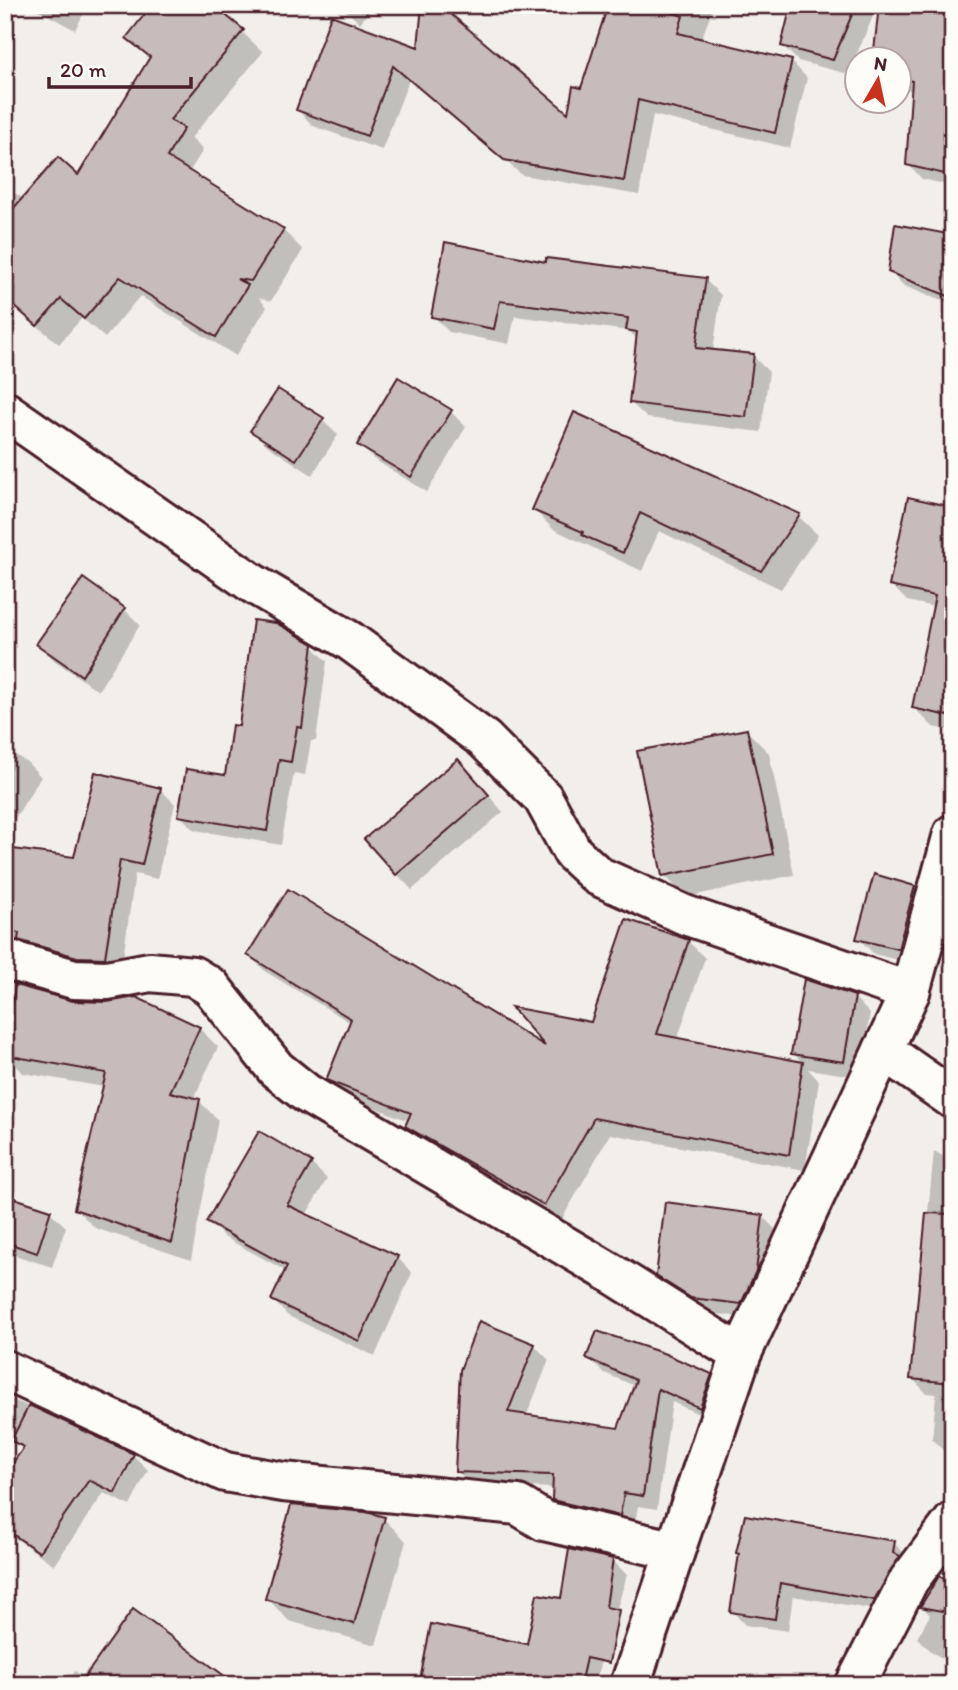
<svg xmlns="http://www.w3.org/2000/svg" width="958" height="1690" font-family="Itim,sans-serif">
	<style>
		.shadow { fill: #0003 }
		.building { fill: #c8bbbb; stroke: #4a1f2b; stroke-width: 2 }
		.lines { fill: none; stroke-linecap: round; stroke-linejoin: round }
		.minor-casing { stroke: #4a1f2b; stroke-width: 44 }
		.minor { stroke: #fdfcf7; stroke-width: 38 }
	</style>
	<rect width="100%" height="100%" fill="#f2efeb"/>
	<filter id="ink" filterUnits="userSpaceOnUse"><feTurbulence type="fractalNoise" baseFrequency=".0143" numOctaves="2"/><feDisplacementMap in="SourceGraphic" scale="14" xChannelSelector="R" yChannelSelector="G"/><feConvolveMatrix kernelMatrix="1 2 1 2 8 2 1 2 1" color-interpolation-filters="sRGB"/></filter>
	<g filter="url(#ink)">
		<g class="shadow">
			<path d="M 29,5 L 88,5 L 75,30 Z"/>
			<path d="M 339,5 L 374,5 L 360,23 Z"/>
			<path d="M 612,5 L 714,5 L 701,40 L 792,62 L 807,78 L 790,148 L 653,115 L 639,195 L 522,175 L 409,80 L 382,150 L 313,126 L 298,110 L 332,17 L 569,116 Z"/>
			<path d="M 793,5 L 878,5 L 848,74 L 798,61 L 782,45 Z"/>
			<path d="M 881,5 L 953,10 L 953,186 L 922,179 L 908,164 L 913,91 L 898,87 L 898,60 Z"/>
			<path d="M 242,32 L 263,52 L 191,138 L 203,150 L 190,171 L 283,230 L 303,250 L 271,301 L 259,298 L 267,307 L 236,356 L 140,296 L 105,338 L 82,318 L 59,344 L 5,299 L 5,187 L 24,199 L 79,178 L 150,59 L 128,38 Z"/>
			<path d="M 953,220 L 953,305 L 904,286 L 889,271 L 949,236 Z"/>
			<path d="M 547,264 L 705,280 L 721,295 L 713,351 L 753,356 L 769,372 L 761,432 L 647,418 L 631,403 L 638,340 L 629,331 L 515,316 L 509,344 L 449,332 L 433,316 Z"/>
			<path d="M 451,412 L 466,427 L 427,492 L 375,460 L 359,445 Z"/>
			<path d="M 322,420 L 338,435 L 312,475 L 268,446 L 252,431 Z"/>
			<path d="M 953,509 L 953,611 L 907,601 L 891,585 Z"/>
			<path d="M 534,510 L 798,516 L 818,535 L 781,589 L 659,531 L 642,571 L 553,529 Z"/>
			<path d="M 124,609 L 140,625 L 98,691 L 54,660 L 38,644 Z"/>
			<path d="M 5,630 L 10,635 L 5,648 Z"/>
			<path d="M 312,646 L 327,661 L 316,741 L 311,741 L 305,775 L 294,773 L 281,845 L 195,830 L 180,816 L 227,777 Z"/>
			<path d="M 953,650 L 953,731 L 933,727 L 914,708 Z"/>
			<path d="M 747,731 L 769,753 L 794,875 L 686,897 L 664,875 Z"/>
			<path d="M 5,749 L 27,762 L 41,777 L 5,834 Z"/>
			<path d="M 473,777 L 503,812 L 412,890 L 397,874 Z"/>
			<path d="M 160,789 L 175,804 L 157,879 L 135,874 L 121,972 L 5,941 L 5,850 L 75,859 Z"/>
			<path d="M 914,887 L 930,903 L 913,964 L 874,954 L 858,938 Z"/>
			<path d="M 688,941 L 705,958 L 677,1040 L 804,1064 L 793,1053 L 855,998 L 870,1014 L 859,1077 L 808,1069 L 819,1081 L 805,1170 L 610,1134 L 561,1221 L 424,1142 L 407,1126 L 409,1121 L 345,1096 L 328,1079 L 351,1023 L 266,972 L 249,955 L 551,1052 L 592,1024 Z"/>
			<path d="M 16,987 L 73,1003 L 199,1028 L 218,1047 L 193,1100 L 199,1101 L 218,1120 L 191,1260 L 95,1228 L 76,1209 L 104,1087 L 23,1073 L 5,1055 Z"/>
			<path d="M 934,1151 L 953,1162 L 953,1454 L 947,1454 L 932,1439 L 936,1394 L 926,1393 L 912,1378 Z"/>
			<path d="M 311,1163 L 327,1179 L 306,1215 L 397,1257 L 412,1273 L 375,1356 L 288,1316 L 273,1300 L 286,1271 L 224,1237 L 209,1221 Z"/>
			<path d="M 5,1197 L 50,1212 L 66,1227 L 52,1267 L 5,1252 Z"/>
			<path d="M 762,1216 L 778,1232 L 756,1319 L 709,1313 L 674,1291 L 658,1275 Z"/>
			<path d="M 534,1345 L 549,1360 L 526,1417 L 619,1430 L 635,1386 L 602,1372 L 588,1357 L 711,1375 L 725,1390 L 714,1421 L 672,1402 L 657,1509 L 638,1506 L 634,1529 L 566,1513 L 552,1498 L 553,1488 L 471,1485 L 457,1471 Z"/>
			<path d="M 5,1396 L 133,1455 L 148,1470 L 130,1506 L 104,1493 L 54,1565 L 5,1531 L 5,1477 L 24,1451 L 13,1440 L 16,1434 L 5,1431 Z"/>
			<path d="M 384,1519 L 406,1541 L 376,1645 L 289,1621 L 267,1598 Z"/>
			<path d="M 894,1543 L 908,1557 L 888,1612 L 793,1596 L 788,1631 L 745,1625 L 732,1611 L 741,1555 Z"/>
			<path d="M 613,1561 L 627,1575 L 594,1685 L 421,1685 L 528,1646 Z"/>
			<path d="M 953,1586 L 953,1664 L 933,1653 L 917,1638 L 930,1615 L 922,1607 Z"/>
			<path d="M 89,1667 L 93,1669 L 234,1685 L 66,1685 L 75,1671 L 82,1676 Z"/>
		</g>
		<g class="building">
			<path d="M 152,5 L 213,5 L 244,30 L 170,120 L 184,128 L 167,157 L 284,229 L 251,281 L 237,279 L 248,285 L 216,337 L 120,277 L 84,319 L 61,299 L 37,326 L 5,298 L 5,218 L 58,157 L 78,175 L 150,57 L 126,38 Z"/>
			<path d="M 422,5 L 440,5 L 568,113 L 573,86 L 581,88 L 608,5 L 650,5 L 683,16 L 678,33 L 792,60 L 775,133 L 638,100 L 624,181 L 504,160 L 393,66 L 367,136 L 296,110 L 331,15 L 418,47 Z"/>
			<path d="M 791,5 L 856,5 L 833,60 L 781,46 Z"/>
			<path d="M 879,5 L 953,8 L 953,176 L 906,165 L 912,81 L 899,77 L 899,60 L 873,60 Z"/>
			<path d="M 895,224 L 953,235 L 953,298 L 888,272 Z"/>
			<path d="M 445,242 L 546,262 L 546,258 L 706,278 L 696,348 L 754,354 L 746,417 L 629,403 L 637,332 L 626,330 L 628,318 L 500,301 L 494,329 L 431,317 Z"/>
			<path d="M 398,377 L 452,410 L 411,477 L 357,445 Z"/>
			<path d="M 278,389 L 324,418 L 296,460 L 250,431 Z"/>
			<path d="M 574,412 L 800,514 L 761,571 L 640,513 L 623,553 L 582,535 L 583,532 L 532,510 Z"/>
			<path d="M 908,497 L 953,507 L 953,717 L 912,708 L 935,596 L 889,586 Z"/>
			<path d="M 83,578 L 125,608 L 82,676 L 36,644 Z"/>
			<path d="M 253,620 L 276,623 L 313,644 L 302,728 L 297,727 L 291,762 L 279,760 L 267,831 L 178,816 L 186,769 L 225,775 L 232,725 L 239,726 Z"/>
			<path d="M 747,729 L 773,854 L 662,876 L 637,751 Z"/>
			<path d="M 458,759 L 489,795 L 396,875 L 364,839 Z"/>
			<path d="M 95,772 L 161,788 L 142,865 L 120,860 L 105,958 L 77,957 L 18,940 L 19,933 L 5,930 L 5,848 L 74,857 Z"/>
			<path d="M 874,874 L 915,886 L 898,949 L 856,939 Z"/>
			<path d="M 288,889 L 545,1046 L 511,1007 L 591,1022 L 626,919 L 689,940 L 657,1034 L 803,1062 L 789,1155 L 594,1118 L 544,1205 L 405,1126 L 411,1113 L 326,1080 L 351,1019 L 247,955 Z"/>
			<path d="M 804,979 L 855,996 L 844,1062 L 791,1054 Z"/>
			<path d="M 15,985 L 73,1001 L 107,1002 L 136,997 L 200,1027 L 170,1092 L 200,1099 L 172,1243 L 74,1209 L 106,1073 L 5,1055 Z"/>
			<path d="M 259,1131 L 312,1162 L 287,1205 L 398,1256 L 359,1341 L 271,1300 L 287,1266 L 206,1222 Z"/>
			<path d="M 5,1195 L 51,1210 L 37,1253 L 5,1242 Z"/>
			<path d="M 665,1202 L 763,1215 L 756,1271 L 741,1304 L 691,1298 L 656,1276 Z"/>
			<path d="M 926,1213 L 953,1214 L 953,1383 L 910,1379 Z"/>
			<path d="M 479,1321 L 535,1344 L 508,1412 L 618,1428 L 636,1380 L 586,1358 L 597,1331 L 663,1353 L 712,1374 L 700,1408 L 658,1389 L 643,1496 L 624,1493 L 620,1516 L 552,1500 L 553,1475 L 455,1472 L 460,1370 Z"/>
			<path d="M 29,1405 L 134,1454 L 115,1493 L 89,1480 L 39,1552 L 5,1529 L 5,1474 L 24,1447 L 11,1441 Z"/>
			<path d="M 291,1505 L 366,1512 L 385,1517 L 354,1624 L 265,1599 Z"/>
			<path d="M 745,1515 L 895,1541 L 893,1552 L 900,1556 L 874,1600 L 780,1583 L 775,1619 L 730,1612 L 739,1554 L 736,1553 Z"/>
			<path d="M 569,1549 L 613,1559 L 606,1607 L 619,1610 L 609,1663 L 586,1658 L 580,1685 L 419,1685 L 431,1624 L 527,1644 L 537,1594 L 561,1598 Z"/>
			<path d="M 939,1576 L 953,1584 L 953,1613 L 920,1607 Z"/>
			<path d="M 133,1609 L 237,1685 L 79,1685 Z"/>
		</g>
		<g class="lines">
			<g class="minor-casing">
				<g id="minor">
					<path d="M 5,411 L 252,583 L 350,641 L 484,739 L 543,798 L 573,853 L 598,876 L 685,915 L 910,992"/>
					<path d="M 5,959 L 74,979 L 107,980 L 150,972 L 193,976 L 211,987 L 276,1069 L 306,1093 L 611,1273 L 741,1355"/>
					<path d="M 883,1050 L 953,1099"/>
					<path d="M 5,1370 L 225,1472 L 283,1482 L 518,1505 L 544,1521 L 673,1550"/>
					<path d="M 630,1685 L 741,1355 L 910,992 L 953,834"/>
					<path d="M 855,1685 L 909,1580 L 953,1522"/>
				</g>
			</g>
			<use href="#minor" class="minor"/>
		</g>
	</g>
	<rect width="958" height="1690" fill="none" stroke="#fdfcf7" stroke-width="28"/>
	<rect x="14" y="14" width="930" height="1662" fill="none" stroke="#4a1f2b" stroke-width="2.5" filter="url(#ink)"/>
	<g transform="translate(878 80) rotate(9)"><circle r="33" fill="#fdfcf7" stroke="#b5a4a5" stroke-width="2"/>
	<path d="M0-5L12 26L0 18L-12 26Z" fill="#c8321e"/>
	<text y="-10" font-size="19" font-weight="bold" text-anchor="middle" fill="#4a1f2b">N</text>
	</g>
	<path d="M49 77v10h142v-10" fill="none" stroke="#4a1f2b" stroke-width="3.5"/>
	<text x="60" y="77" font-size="21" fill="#4a1f2b" stroke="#fdfcf7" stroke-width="5" paint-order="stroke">20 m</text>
</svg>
